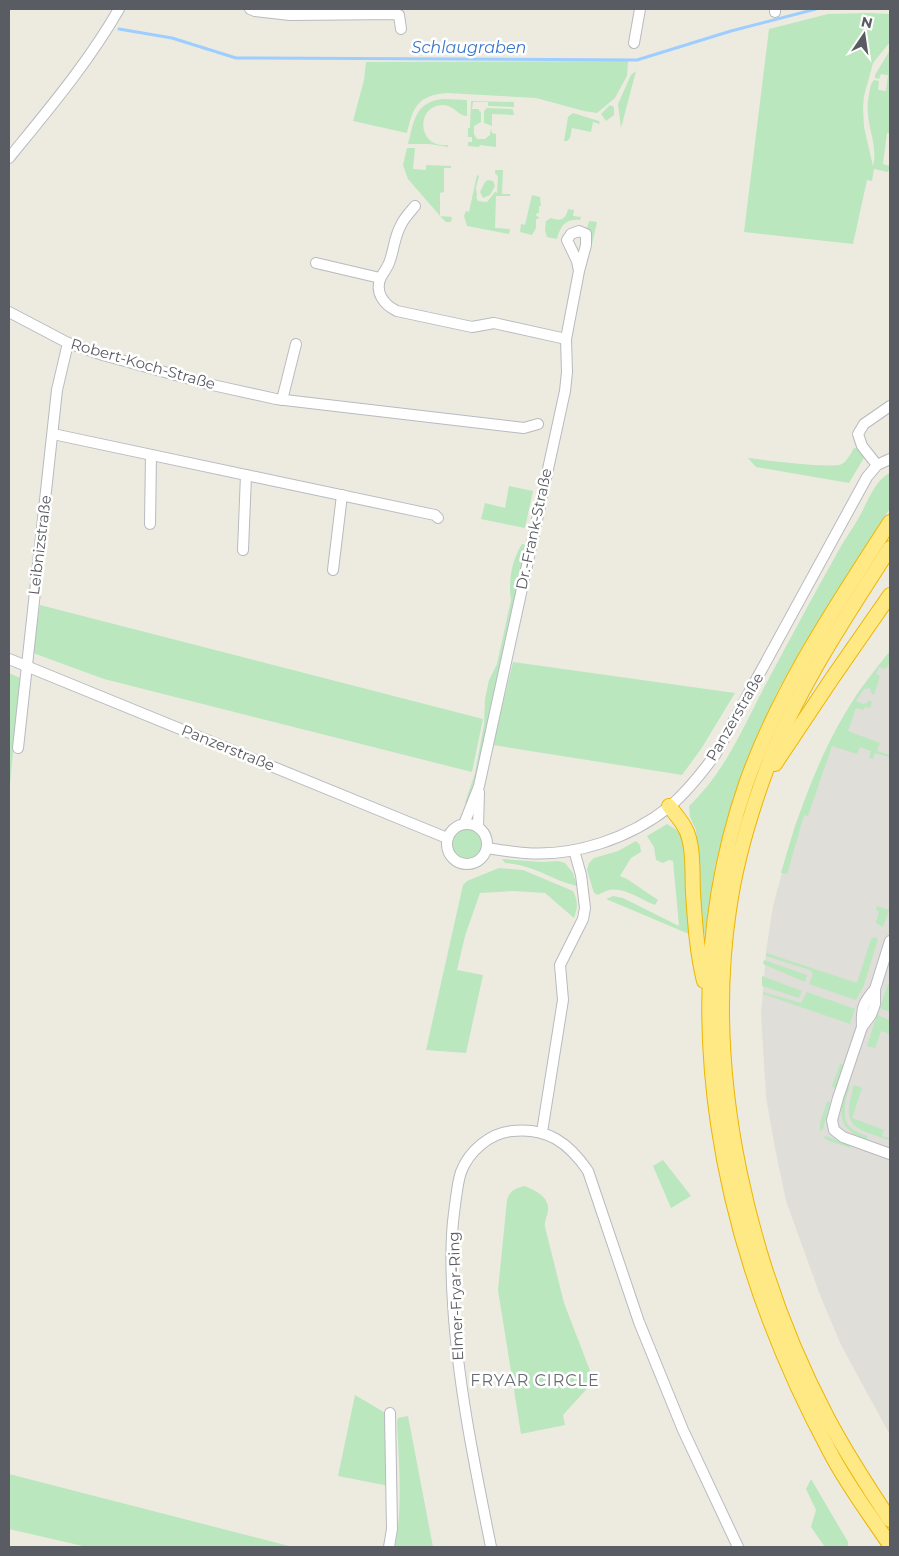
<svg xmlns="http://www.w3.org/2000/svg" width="899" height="1556" font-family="Montserrat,sans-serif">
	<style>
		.industrial { fill: #e0ded8 }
		.green { fill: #bae7be }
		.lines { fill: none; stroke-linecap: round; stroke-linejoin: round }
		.stream { stroke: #9eceff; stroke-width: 3 }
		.minor-casing { stroke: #b8bac0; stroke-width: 12 }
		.highway-casing { stroke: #edb500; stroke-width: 16 }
		.minor { stroke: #fff; stroke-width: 10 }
		.highway { stroke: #ffe985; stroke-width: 14 }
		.labels { text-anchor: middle; stroke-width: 5; stroke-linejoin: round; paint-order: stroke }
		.street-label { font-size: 15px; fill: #595c62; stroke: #fff }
		.water-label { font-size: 16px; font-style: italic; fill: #3a75ca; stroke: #fff }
		.neighbourhood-label { font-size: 16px; letter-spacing: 1px; fill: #6a6e74; stroke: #fff }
	</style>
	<rect width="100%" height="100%" fill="#edebe0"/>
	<path class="industrial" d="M 890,651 L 890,1435 L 841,1345 L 820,1295 L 786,1201 L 775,1148 L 766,1097 L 761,1014 L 766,952 L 773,906 L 795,825 L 816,773 L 844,716 L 859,691 Z"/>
	<g class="green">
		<path d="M 869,13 L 890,14 L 890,42 L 873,63 L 864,96 L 863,107 L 864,127 L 873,166 C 879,143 863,122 869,95 C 870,89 870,84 874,80 L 879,81 L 878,90 L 886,91 L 888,75 L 881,74 L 879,79 L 875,78 L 875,75 L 890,50 L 890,133 L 887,133 L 883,164 L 890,166 L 888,172 L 874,169 L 872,181 L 867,180 L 853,244 L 744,232 L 769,29 L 828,14 Z"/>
		<path d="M 628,61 L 627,76 L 615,98 L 597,113 L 584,111 L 536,98 L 447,93 C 418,95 413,107 407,133 L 353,121 L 364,80 L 366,62 Z"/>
		<path d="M 636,71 L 621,128 L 618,104 L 631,75 Z"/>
		<path d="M 444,99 L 467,100 L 467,116 C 458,116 454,105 443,105 C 415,105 417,149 448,145 L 448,147 L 429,144 L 408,144 C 414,121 415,101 444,99 Z"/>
		<path d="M 471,101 L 514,102 L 514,107 L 488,106 L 488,102 L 473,102 L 472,109 L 479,109 L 479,111 L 481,112 L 481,122 L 474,126 L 474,134 L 477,139 L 485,139 L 490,135 L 491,128 L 492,133 L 496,134 L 496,147 L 480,145 L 479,147 L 468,146 L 468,142 L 472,142 L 472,137 L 468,137 L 468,128 L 470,128 Z"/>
		<path d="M 610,105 L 614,107 L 614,115 L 606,121 L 601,114 Z"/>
		<path d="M 487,108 L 512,109 L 513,110 L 514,115 L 492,114 L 492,126 L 484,123 L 484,111 Z"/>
		<path d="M 573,113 L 599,121 L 600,124 L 593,122 L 591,132 L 572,128 L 570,138 L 567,141 L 564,141 L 568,117 Z"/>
		<path d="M 407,148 L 415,148 L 413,169 L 426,170 L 426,165 L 451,166 L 451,168 L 444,168 L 444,192 L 440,193 L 440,216 L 452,217 L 451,222 L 446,222 L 441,217 L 408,179 L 403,165 Z"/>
		<path d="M 495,170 L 503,170 L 502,194 L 510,194 L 510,196 L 496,196 L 495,228 L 510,229 L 509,234 L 467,226 L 464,216 L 466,211 L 469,212 L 477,175 L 479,176 L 476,187 L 477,196 L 476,197 L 478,201 L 487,202 L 495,192 L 497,193 L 498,176 L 495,173 Z"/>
		<path d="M 488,180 L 493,181 L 495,186 L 490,195 L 483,198 L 480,192 L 485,182 Z"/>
		<path d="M 532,195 L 540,197 L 541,206 L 539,206 L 539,213 L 537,213 L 536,216 L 539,217 L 538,219 L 536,219 L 536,228 L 532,235 L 520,232 L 521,224 L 525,225 Z"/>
		<path d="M 568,209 L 574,210 L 573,216 L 581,217 L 580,220 C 565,218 560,227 557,239 L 547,237 L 545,230 L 546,221 L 551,218 C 561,222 566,219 568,209 Z"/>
		<path d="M 589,221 L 597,222 L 592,244 L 590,243 L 591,235 L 587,228 Z"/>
		<path d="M 854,448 L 860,449 L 865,456 L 849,483 L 756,467 L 748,458 C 765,460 831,469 842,464 C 847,461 851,453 854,448 Z"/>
		<path d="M 890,473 L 890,508 L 804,644 L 778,690 L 749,755 L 726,824 L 715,866 L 705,932 L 704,934 L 701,932 L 696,830 L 690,817 L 689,806 C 726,771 744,725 767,682 C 791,637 815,592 840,548 C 845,538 853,529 858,519 C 866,506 875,479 890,473 Z"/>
		<path d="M 509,486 L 533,491 L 525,528 L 481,519 L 485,503 L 505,508 Z"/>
		<path d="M 522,544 L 527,545 L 476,774 L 467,804 L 465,803 L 475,773 L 484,724 L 485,699 L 489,680 L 497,664 L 511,600 C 508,580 512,560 522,544 Z"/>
		<path d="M 40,605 L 483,719 L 472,772 L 104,679 L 33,653 Z"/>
		<path d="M 890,651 L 890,663 L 885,669 L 879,667 L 876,674 L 880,676 L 874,695 L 872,694 L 870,688 L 864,689 L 856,701 L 863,704 L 867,703 L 868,700 L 872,702 L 870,708 L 865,707 L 863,710 L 856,708 L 848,731 L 880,743 L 877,751 L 890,755 L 890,757 L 875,753 L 873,759 L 869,758 L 871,751 L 860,747 L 857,754 L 832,746 L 808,816 L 804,815 L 787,874 L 781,873 C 799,810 822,745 860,690 C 869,677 880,664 890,651 Z"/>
		<path d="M 513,662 L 735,693 L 701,749 L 682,775 L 493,745 Z"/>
		<path d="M 9,673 L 20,678 L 9,795 Z"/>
		<path d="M 667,824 L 680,832 L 684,842 L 689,934 L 606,899 L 613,896 L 623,898 L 679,926 L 673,861 L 669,860 L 663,863 L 656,860 L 654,847 L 647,836 Z"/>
		<circle cx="467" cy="844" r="15"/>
		<path d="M 636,841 L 640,845 L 641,852 L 631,858 L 620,876 L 627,879 L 658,900 L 655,905 C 641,900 625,887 609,890 C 605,891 601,893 598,895 L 594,893 L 587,870 L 589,863 L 594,858 L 618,851 Z"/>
		<path d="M 502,859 L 542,862 L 558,861 L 565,863 L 573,873 L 577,886 C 551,880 535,865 505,863 Z"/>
		<path d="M 499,868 L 523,870 L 573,891 C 578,901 578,907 574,918 L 545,893 L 514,891 L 480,893 L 465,936 L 457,970 L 483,975 L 466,1053 L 426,1050 L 463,885 L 467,881 Z"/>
		<path d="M 877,906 L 889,910 L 883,927 L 876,923 L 879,911 L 876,910 Z"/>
		<path d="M 875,937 L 878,939 L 864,985 L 856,1000 L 809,984 L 813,974 L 810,970 L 766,956 L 766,953 L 857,983 L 871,939 Z"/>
		<path d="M 764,960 L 807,975 L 805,982 L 763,964 Z"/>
		<path d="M 762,976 L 802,991 L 799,998 L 762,986 Z"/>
		<path d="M 888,984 L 890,985 L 890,1012 L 880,1008 Z"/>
		<path d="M 763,992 L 801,1003 L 807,992 L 855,1009 L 850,1024 L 763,994 Z"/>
		<path d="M 877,1015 L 890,1020 L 890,1034 L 881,1031 L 875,1048 L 867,1046 Z"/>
		<path d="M 840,1064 L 844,1065 L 836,1087 L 834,1088 L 832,1086 Z"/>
		<path d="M 850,1084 C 850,1089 847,1094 846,1099 C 842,1121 846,1129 867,1136 L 867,1140 C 836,1129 838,1112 847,1085 Z"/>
		<path d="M 854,1085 L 862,1088 L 852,1118 L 884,1130 L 882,1136 L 889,1138 L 889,1140 C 853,1128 841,1127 854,1085 Z"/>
		<path d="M 829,1101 L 830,1103 L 823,1129 L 820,1132 L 820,1123 L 827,1102 Z"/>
		<path d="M 826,1136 L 850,1145 L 851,1148 L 829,1141 L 823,1137 Z"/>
		<path d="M 663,1160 L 691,1196 L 671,1208 L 653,1166 Z"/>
		<path d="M 524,1186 C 535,1190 550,1197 548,1211 C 547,1217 544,1221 545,1227 L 564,1303 L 594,1381 L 563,1415 L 565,1425 L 521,1434 L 498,1290 L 507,1200 C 510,1190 515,1189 524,1186 Z"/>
		<path d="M 355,1395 L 387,1414 L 389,1486 L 338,1476 Z"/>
		<path d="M 408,1416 L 433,1547 L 395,1547 C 403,1507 399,1463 397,1422 L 398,1418 Z"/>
		<path d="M 9,1474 L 293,1547 L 87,1547 L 9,1529 Z"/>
		<path d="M 811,1479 L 848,1542 L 848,1547 L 825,1547 L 811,1527 L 816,1510 L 806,1489 Z"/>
	</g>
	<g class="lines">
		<path class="stream" d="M 119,29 L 172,38 L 236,58 L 637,60 L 731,31 L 816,9"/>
		<g class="minor-casing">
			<g id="minor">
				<path d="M 250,9 L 255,11 L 290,15 L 396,14 L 399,15 L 401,29"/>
				<path d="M 775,9 L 775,12"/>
				<path d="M 634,43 L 640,9"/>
				<path d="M 9,158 C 48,110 88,63 119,9"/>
				<path d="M 415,206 C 410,212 404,218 401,225 C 394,237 394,251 389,263 C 387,268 384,272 381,277 C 374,292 384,305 397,311 L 472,327 L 494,323 L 566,339"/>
				<path d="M 316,263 L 380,278"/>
				<path d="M 9,312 L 68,343 L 103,355 L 208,384 L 276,399 L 524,428 L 538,424"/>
				<path d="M 282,400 L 296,344"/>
				<path d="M 53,434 L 435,515 L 438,518"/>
				<path d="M 877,465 L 862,446 L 858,434 L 864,424 L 890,406"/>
				<path d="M 150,524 L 151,455"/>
				<path d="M 243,550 L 246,475"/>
				<path d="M 333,570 L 342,495"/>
				<path d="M 9,659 L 447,838"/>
				<path d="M 18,748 L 57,390 L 68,343"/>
				<circle cx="467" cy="844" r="20"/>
				<path d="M 464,824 L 479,786 L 565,391 L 567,372 L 566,339 L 579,271 L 586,245 L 586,234 L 579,231 L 571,234 L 567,240 L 577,261 L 579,271"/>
				<path d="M 478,827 L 479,792"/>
				<path d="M 487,848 C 500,850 512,852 525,853 C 575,857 630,838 669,807 C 687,792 701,774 715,755 L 867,477 L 877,465 L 890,459"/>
				<path d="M 890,941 L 875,989 L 875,1004 L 873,1010 L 871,1015 L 862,1027 L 838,1098 L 832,1120 L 834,1130 L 843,1137 L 890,1154"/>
				<path d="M 862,1027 C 861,1008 863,1003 875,989"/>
				<path d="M 542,1132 L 563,1000 L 560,965 L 583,919 L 585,908 L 581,875 L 574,850"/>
				<path d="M 389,1547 L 392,1529 L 390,1413"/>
				<path d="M 491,1547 C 475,1467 458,1386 453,1304 C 451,1273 450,1243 454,1213 C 456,1199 457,1184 461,1172 C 469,1151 490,1133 512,1131 C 547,1127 569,1143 588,1171 L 639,1322 L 683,1430 L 738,1547"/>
			</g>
		</g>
		<g class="highway-casing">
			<g id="highway">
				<path d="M 890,522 C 836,606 779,690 746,784 C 669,1007 721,1249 830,1452 C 847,1485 870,1515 890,1545"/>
				<path d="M 890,548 C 845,618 797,689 767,768 C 750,814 736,861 729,910 C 704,1078 749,1268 827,1417 C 846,1453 868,1487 890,1520"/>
				<path d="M 775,764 L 831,680 L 890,595"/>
				<path d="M 669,806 C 676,815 683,822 687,832 C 694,850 692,874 693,893 C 695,923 697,953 704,981"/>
			</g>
		</g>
		<use href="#minor" class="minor"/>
		<use href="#highway" class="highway"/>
	</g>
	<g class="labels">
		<g class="street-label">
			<text transform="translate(143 364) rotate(16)" y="5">Robert-Koch-Straße</text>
			<text transform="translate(534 529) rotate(-78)" y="5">Dr.-Frank-Straße</text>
			<text transform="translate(40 545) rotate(-83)" y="5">Leibnizstraße</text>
			<text transform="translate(735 717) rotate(-60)" y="5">Panzerstraße</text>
			<text transform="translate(228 748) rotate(22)" y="5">Panzerstraße</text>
			<text transform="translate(456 1296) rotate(-92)" y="5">Elmer-Fryar-Ring</text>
		</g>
		<g class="water-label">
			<text x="469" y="53">Schlaugraben</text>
		</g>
		<g class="neighbourhood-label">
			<text x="535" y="1386">FRYAR CIRCLE</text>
		</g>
	</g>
	<rect width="899" height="1556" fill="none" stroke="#595c62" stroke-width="20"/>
	<g transform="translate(864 35) rotate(13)" stroke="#ffffff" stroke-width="4" paint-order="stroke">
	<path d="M0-4L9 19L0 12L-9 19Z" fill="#595c62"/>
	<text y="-8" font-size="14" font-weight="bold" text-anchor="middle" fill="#595c62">N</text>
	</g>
</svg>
